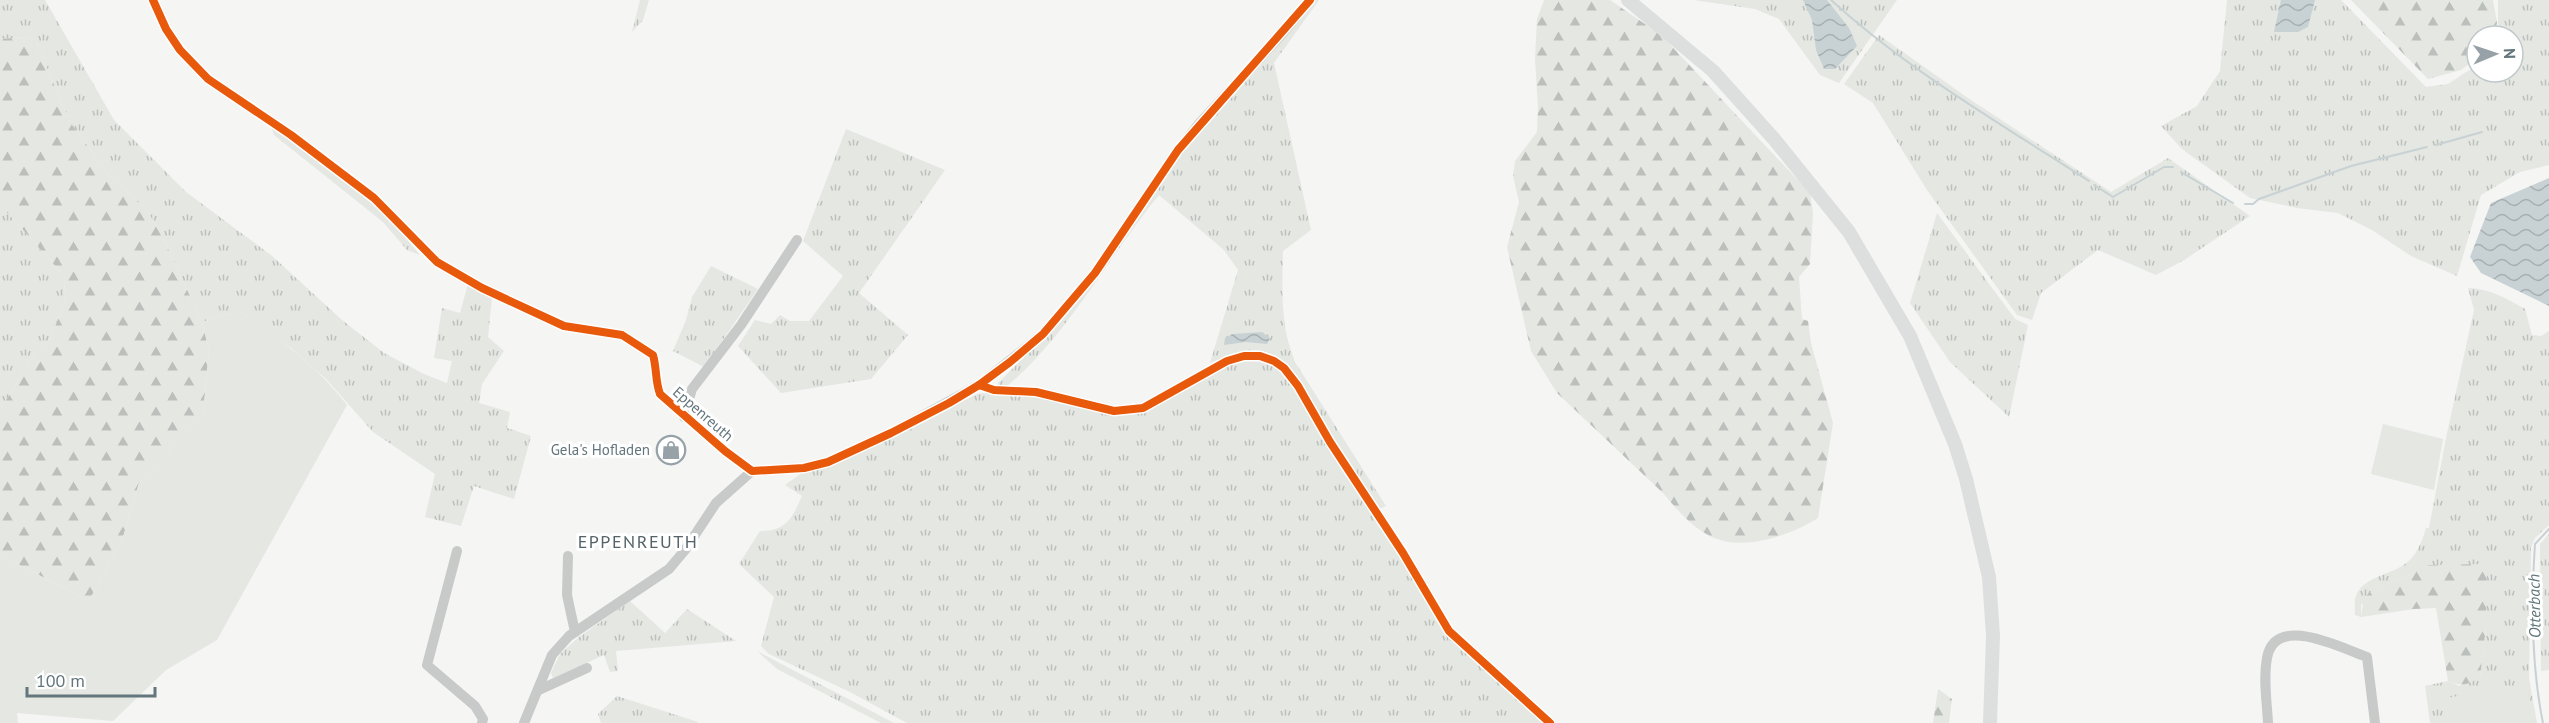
<svg xmlns="http://www.w3.org/2000/svg" width="2549" height="723" font-family="'PT Sans',sans-serif">
	<style>
		.grass { fill: url(#grass-tufts) }
		.forest { fill: url(#forest-firs) }
		.garden { fill: #e4e7e2 }
		.water { fill: url(#water-waves) }
		.lines { fill: none; stroke-linecap: round; stroke-linejoin: round }
		.stream { stroke: #c8d2d4; stroke-width: 2 }
		.minor { stroke: #c8caca; stroke-width: 10 }
		.secondary { stroke: #dddede; stroke-width: 14 }
		.cycleway-casing { stroke: #fff; stroke-width: 11 }
		.cycleway { stroke: #e8590c; stroke-width: 8 }
		.labels { text-anchor: middle; stroke-width: 6; stroke-linejoin: round; paint-order: stroke }
		.street-label { font-size: 15px; fill: #63767d; stroke: #fff }
		.poi-label { font-size: 15px; fill: #63767d; stroke: #fff; text-anchor: end }
		.water-label { font-size: 16px; font-style: italic; fill: #5e7578; stroke: #fff }
		.quarter-label { font-size: 18px; letter-spacing: 1.5px; fill: #546368; stroke: #fff }
	</style>
	<defs>
		<pattern id="grass-tufts" width="24" height="20" patternUnits="userSpaceOnUse" patternTransform="scale(1.5)"><rect width="24" height="20" fill="#e4e7e2"/><path d="M3 7l-1-3M5 7V3M7 7l1-3M15 17l-1-3M17 17v-4M19 17l1-3" fill="none" stroke="#bcc0bc"/></pattern>
		<pattern id="forest-firs" width="22" height="20" patternUnits="userSpaceOnUse" patternTransform="scale(1.5)"><rect width="22" height="20" fill="#e4e7e2"/><path d="M5 1l3.5 6h-7zM16 11l3.5 6h-7z" fill="#bcc0bc"/></pattern>
		<pattern id="water-waves" width="16" height="10" patternUnits="userSpaceOnUse" patternTransform="scale(1.5)"><rect width="16" height="10" fill="#c8d2d4"/><path d="M0 5q4-4 8 0t8 0" fill="none" stroke="#a6afb1"/></pattern>
	</defs>
	<rect width="100%" height="100%" fill="#f5f5f4"/>
	<g class="grass">
		<path d="M 0,0 L 45,0 L 114,120 L 186,192 L 271,255 L 342,320 L 384,353 L 424,374 L 447,383 L 452,361 L 434,358 L 442,308 L 460,313 L 468,284 L 492,297 L 488,337 L 504,351 L 482,384 L 479,403 L 510,412 L 507,428 L 531,436 L 514,499 L 474,486 L 461,526 L 425,517 L 435,474 L 373,432 L 327,380 L 291,348 L 240,311 L 202,322 L 165,242 L 148,212 L 108,174 L 70,122 L 35,40 L 25,37 L 0,39 Z"/>
		<path d="M 640,0 L 649,0 L 643,20 L 632,32 Z"/>
		<path d="M 1315,0 L 1319,0 L 1274,63 L 1311,230 L 1283,251 C 1282,290 1280,325 1295,362 L 1386,506 L 1379,509 L 1289,367 C 1259,341 1244,350 1210,363 L 1238,270 L 1224,250 L 1159,195 C 1107,258 1069,334 1006,387 L 999,387 L 998,383 L 1062,320 L 1185,146 Z"/>
		<path d="M 1694,0 L 1897,0 L 1839,83 L 1820,75 L 1779,19 L 1755,9 Z"/>
		<path d="M 2227,0 L 2341,0 L 2426,87 L 2448,84 L 2477,65 L 2477,72 L 2513,72 L 2513,36 L 2498,36 L 2498,0 L 2549,0 L 2549,165 L 2520,172 L 2481,195 L 2457,276 L 2411,256 L 2372,230 L 2338,213 L 2297,208 L 2250,198 L 2182,149 L 2161,126 L 2197,106 L 2220,71 Z"/>
		<path d="M 1879,35 L 1968,98 L 2111,192 L 2168,158 L 2250,216 L 2184,260 L 2156,275 L 2098,250 L 2041,293 L 2032,320 L 2017,315 L 1927,190 L 1873,103 L 1844,84 Z"/>
		<path d="M 271,126 L 316,158 L 388,217 L 420,255 L 407,250 L 383,222 L 274,135 Z"/>
		<path d="M 846,129 L 945,170 L 859,293 L 908,335 L 871,379 L 781,393 L 738,346 L 755,320 L 771,324 L 780,315 L 790,321 L 809,321 L 843,276 L 803,241 Z"/>
		<path d="M 0,213 L 8,213 L 65,277 L 64,304 L 50,339 L 35,353 L 0,410 Z"/>
		<path d="M 1937,213 L 2015,319 L 2028,325 L 2009,417 L 1950,362 L 1910,303 Z"/>
		<path d="M 711,266 L 758,289 L 704,367 L 673,351 L 686,320 L 692,297 Z"/>
		<path d="M 2468,288 C 2489,288 2507,299 2525,309 L 2532,335 L 2541,336 L 2549,331 L 2549,525 L 2535,538 L 2531,547 L 2529,678 L 2537,723 L 2430,723 L 2425,686 L 2448,681 L 2459,686 L 2480,677 L 2486,627 L 2413,574 L 2377,588 L 2361,605 L 2361,617 L 2355,615 C 2355,610 2354,601 2356,596 C 2362,578 2388,575 2402,566 C 2416,558 2422,542 2426,528 L 2429,528 L 2446,438 L 2474,310 Z"/>
		<path d="M 1245,358 L 1260,358 L 1273,363 L 1282,370 L 1296,387 L 1327,443 L 1401,554 L 1447,632 L 1546,723 L 907,723 L 850,692 L 769,654 L 761,646 L 774,597 L 739,564 L 760,531 C 787,531 792,518 802,496 L 785,485 L 812,466 L 898,435 L 977,394 L 993,392 L 1036,394 L 1114,414 L 1127,414 L 1144,411 L 1228,363 Z"/>
		<path d="M 2549,534 L 2549,670 L 2541,671 L 2540,544 Z"/>
		<path d="M 630,601 L 665,633 L 687,609 L 736,641 L 616,651 L 618,671 L 610,672 L 604,655 L 553,678 L 551,673 L 560,654 L 579,637 Z"/>
		<path d="M 757,651 L 894,723 L 881,723 L 777,669 Z"/>
		<path d="M 617,696 L 698,722 L 698,723 L 601,723 L 598,714 Z"/>
	</g>
	<g class="forest">
		<path d="M 1544,0 L 1610,0 L 1661,35 L 1810,193 L 1813,213 L 1810,264 L 1799,277 L 1802,319 L 1808,321 L 1811,343 L 1833,423 L 1818,518 C 1791,535 1744,552 1712,537 C 1694,529 1677,510 1664,494 L 1557,393 L 1531,351 L 1507,247 L 1519,202 L 1513,176 L 1515,161 L 1537,132 L 1538,107 L 1535,59 L 1537,19 Z"/>
		<path d="M 2351,0 L 2493,0 L 2497,23 L 2494,36 L 2477,36 L 2477,58 L 2461,70 L 2428,79 Z"/>
		<path d="M 25,37 L 35,40 L 70,122 L 108,174 L 148,212 L 165,242 L 202,322 L 209,350 L 203,415 L 139,483 L 123,537 L 89,601 L 0,555 L 0,410 L 35,353 L 50,339 L 64,304 L 65,277 L 8,213 L 0,213 L 0,39 Z"/>
		<path d="M 2487,564 L 2486,627 L 2480,677 C 2467,685 2462,687 2448,681 L 2436,608 L 2414,609 L 2361,617 L 2364,597 L 2377,588 L 2413,574 L 2418,567 L 2428,565 Z"/>
		<path d="M 1938,689 L 1952,699 L 1949,723 L 1933,723 Z"/>
	</g>
	<g class="garden">
		<path d="M 240,311 C 280,339 317,366 347,405 L 217,640 L 166,670 L 113,721 L 17,713 L 18,723 L 0,723 L 0,555 L 89,601 L 123,537 L 139,483 L 203,415 L 209,350 L 202,322 Z"/>
		<path d="M 2383,424 L 2443,439 L 2434,490 L 2371,474 Z"/>
		<path d="M 2526,684 L 2534,723 L 2446,723 L 2441,699 Z"/>
	</g>
	<g class="water">
		<path d="M 1803,0 L 1827,0 L 1849,28 L 1857,46 L 1835,69 L 1824,69 L 1816,50 L 1812,20 Z"/>
		<path d="M 2281,0 L 2315,0 L 2308,27 L 2298,32 L 2274,32 Z"/>
		<path d="M 2549,178 L 2549,306 L 2481,273 L 2470,257 L 2491,203 Z"/>
		<path d="M 1262,332 L 1270,338 L 1267,344 L 1246,342 L 1224,345 L 1225,338 L 1233,334 Z"/>
	</g>
	<g class="lines">
		<g class="stream">
			<path d="M 1831,0 C 1909,71 2001,124 2089,181"/>
			<path d="M 2436,145 L 2482,132"/>
			<path d="M 2181,172 L 2233,203"/>
			<path d="M 2094,185 L 2113,197 L 2164,167 L 2173,167"/>
			<path d="M 2245,204 L 2253,204 L 2259,199 L 2351,166 L 2427,147"/>
			<path d="M 2543,723 C 2531,664 2531,603 2535,544 L 2549,529"/>
		</g>
		<g class="minor">
			<path d="M 564,326 L 622,335 L 653,355 C 657,369 655,381 660,394 L 725,451 L 752,471"/>
			<path d="M 684,417 L 692,389 L 741,325 L 797,240"/>
			<path d="M 457,551 L 427,665 L 475,706 L 483,719 L 482,723"/>
			<path d="M 568,556 L 567,595 L 575,632"/>
			<path d="M 539,690 L 587,668"/>
			<path d="M 524,723 L 552,655 L 569,636 L 669,569 L 685,550 L 716,503 L 752,471 L 804,468 L 828,462 L 891,433 L 979,385 L 1043,334 L 1095,273 L 1178,150 L 1198,125 L 1281,35 L 1310,0"/>
			<path d="M 2268,723 C 2267,702 2263,679 2267,658 C 2275,613 2341,648 2367,657 L 2375,723"/>
		</g>
		<path class="secondary" d="M 1628,0 L 1713,71 L 1774,139 L 1849,232 L 1910,336 L 1955,444 L 1966,479 L 1989,577 L 1993,636 L 1990,723"/>
		<g class="cycleway-casing">
			<g id="cycleway">
				<path d="M 153,0 L 166,29 L 180,50 L 208,79 L 291,135 L 374,198 L 437,262 L 482,288 L 564,326 L 622,335 L 653,355 C 657,369 655,381 660,394 L 725,451 L 752,471 L 804,468 L 828,462 L 891,433 L 949,403 L 979,385 L 1010,362 L 1043,334 L 1095,273 L 1178,150 L 1310,0"/>
				<path d="M 979,385 L 994,390 L 1036,392 L 1114,411 L 1143,408 L 1227,361 L 1244,356 L 1260,356 L 1274,361 L 1284,368 L 1298,386 L 1330,442 L 1403,553 L 1449,631 L 1550,723"/>
			</g>
		</g>
		<use href="#cycleway" class="cycleway"/>
	</g>
	<defs>
		<g id="shop-ring" transform="scale(1.5)"><circle r="9.5" fill="#fff" stroke="#96a2a7" stroke-width="1.5"/><path d="M-5-2.5h2.3a2.7 3.5 0 0 1 5.4 0H5L5.5 6h-11ZM-1.5-2.5h3a1.5 2.3 0 0 0-3 0Z" fill="#96a2a7"/></g>
	</defs>
	<g fill-rule="evenodd">
		<use href="#shop-ring" x="671" y="450"/>
	</g>
	<g class="labels">
		<g class="street-label">
			<text transform="translate(703 414) rotate(41)" y="5">Eppenreuth</text>
		</g>
		<g class="poi-label">
			<text x="650" y="455">Gela's Hofladen</text>
		</g>
		<g class="water-label">
			<text transform="translate(2534 606) rotate(-91)" y="6">Otterbach</text>
		</g>
		<g class="quarter-label">
			<text x="638" y="548">EPPENREUTH</text>
		</g>
	</g>
	<g transform="translate(2495 54) rotate(88)"><circle r="28" fill="#ffffff" stroke="#c1c8cb" stroke-width="1.5"/>
	<path d="M0-4.5L10 22L0 15L-10 22Z" fill="#96a2a7"/>
	<text y="-9" font-size="16" font-weight="bold" text-anchor="middle" fill="#63767d">N</text>
	</g>
	<path d="M27 687v9h128v-9" fill="none" stroke="#63767d" stroke-width="3"/>
	<text x="36" y="687" font-size="18" fill="#63767d" stroke="#ffffff" stroke-width="4.5" paint-order="stroke">100 m</text>
</svg>
